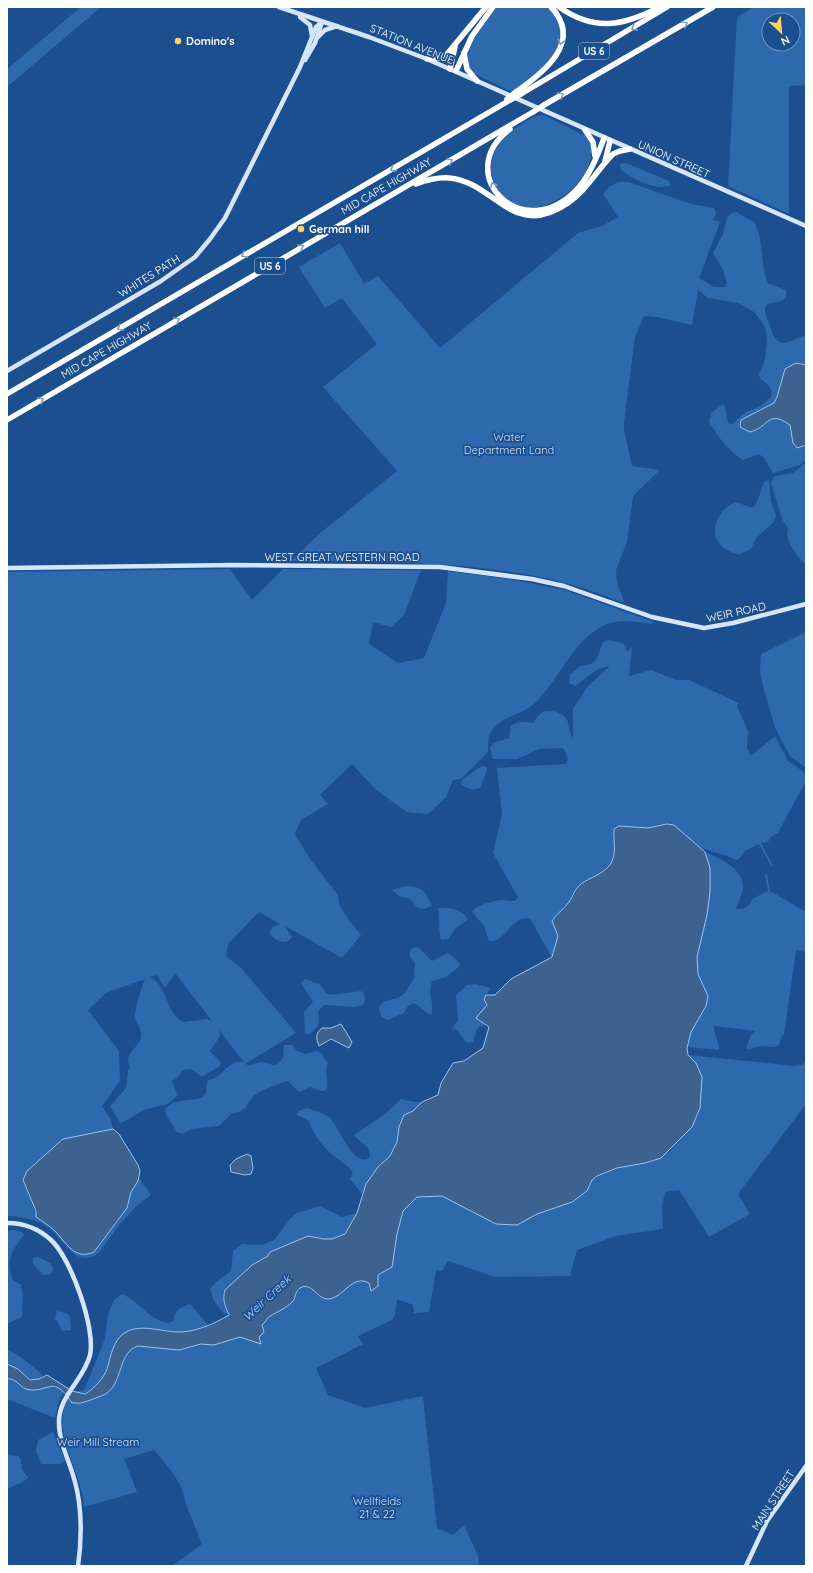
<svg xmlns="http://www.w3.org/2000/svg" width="813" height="1573" font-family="Quicksand,sans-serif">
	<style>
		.green { fill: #2e69ad; fill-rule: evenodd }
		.water { fill: #3c6290; stroke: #9cc4f0 }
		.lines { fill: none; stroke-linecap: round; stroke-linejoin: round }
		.secondary { stroke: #d6e6fa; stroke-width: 4.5 }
		.highway { stroke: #fff; stroke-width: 5.5 }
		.highway-bridge { stroke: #fff; stroke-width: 5.5 }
		.oneway { stroke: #829ec1 }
		.poi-dot { fill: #ffd166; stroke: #1b4f8f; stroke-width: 1.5 }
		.labels { text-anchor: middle; stroke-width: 3.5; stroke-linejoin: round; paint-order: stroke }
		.shield { fill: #1b4f8f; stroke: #bbcadd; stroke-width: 1 }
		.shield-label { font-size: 10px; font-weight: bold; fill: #fff }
		.poi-label { font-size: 11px; font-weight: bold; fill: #fff; stroke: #1b4f8f; text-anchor: start }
		.street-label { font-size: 11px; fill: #fff; stroke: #1b4f8f }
		.park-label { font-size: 11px; fill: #cfe3fa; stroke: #1b4f8f }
		.water-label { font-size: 12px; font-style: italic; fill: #b5d3f5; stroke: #1b4f8f }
	</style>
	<rect width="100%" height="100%" fill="#1b4f8f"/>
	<g class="green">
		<path d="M 81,7 L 101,7 L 7,87 L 7,69 Z"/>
		<path d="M 496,7 L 546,7 C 585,40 538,73 512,92 L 473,73 C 469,68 465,59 466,52 C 468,43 489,13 496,7 Z"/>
		<path d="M 754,7 L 806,7 L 806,85 L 789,86 L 789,214 L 728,186 L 737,17 ZM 769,20 L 793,20 L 793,44 L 769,44 Z"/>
		<path d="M 543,115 L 588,137 C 596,153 589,169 579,182 C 573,190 564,196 555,201 C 503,229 463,162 516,128 C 524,123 534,114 543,115 Z"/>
		<path d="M 626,163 L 669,181 L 671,185 C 658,192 632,179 621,170 L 620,164 Z"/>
		<path d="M 618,182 L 628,182 L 691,204 L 714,208 L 716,213 L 713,220 L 720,222 L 699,278 L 714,287 L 725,287 L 727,283 L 723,270 L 713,253 L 723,234 L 727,217 L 732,213 L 736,212 L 754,222 C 765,241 759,263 768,283 L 786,290 C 789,302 776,302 767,304 L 765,308 C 765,315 768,320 770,326 C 778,353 787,341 806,335 L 806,365 L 800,363 L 784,374 L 777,397 L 774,403 L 741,421 L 744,430 L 750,432 C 770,427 767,409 790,425 L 792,434 L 803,447 L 806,445 L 805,460 L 800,465 L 773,473 L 764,458 L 759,454 L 743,460 C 727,450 719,438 709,422 L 712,412 L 722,405 L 725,406 L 727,420 L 731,425 L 746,412 L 761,406 L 771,397 L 772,392 L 769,386 L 760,378 L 759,375 L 765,359 L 767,340 L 766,330 L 761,321 L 754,312 L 738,303 L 708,298 L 698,290 L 692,325 L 657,317 L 644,316 L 635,337 L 624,422 L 624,430 L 632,466 L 660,470 L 633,496 L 627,542 L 616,570 L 617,583 L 625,603 C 604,596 583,587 561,582 C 472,560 381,562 291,561 L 319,534 L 397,471 L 323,387 L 377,344 L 342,298 L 325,308 L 299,267 L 340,243 L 364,284 L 378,276 L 440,348 L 578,233 L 602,226 L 618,217 L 603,194 L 609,187 Z"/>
		<path d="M 804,464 L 806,464 L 806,565 C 798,557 783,539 788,528 L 782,519 L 771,483 L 775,476 L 793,473 Z"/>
		<path d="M 769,480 L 771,501 L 776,515 L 774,522 L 756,538 L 751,549 L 738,555 C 731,552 723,549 719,543 C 708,528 721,507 736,502 L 752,508 C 761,500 759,490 765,481 Z"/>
		<path d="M 230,569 L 252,600 L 283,569 L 421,570 L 404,615 L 391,627 L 373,622 L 369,644 L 398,663 L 424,658 L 446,603 L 448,571 L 509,579 L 565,590 L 654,622 L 652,624 C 635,622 617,618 601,627 C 572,643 560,677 538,700 C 517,722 486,713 488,752 L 461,779 L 453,780 L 446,797 L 428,814 L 407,812 L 376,790 L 352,764 L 320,795 L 328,804 L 301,820 L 295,834 L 310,859 L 338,895 L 339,904 L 348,919 L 361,935 L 342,958 L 285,926 L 292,937 C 286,947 273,940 269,932 L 273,927 L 280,924 L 259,912 L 228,944 L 226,956 L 242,969 L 296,1033 L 245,1064 L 249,1065 L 262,1062 L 273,1065 L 278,1064 L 283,1058 L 284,1045 L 293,1045 L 296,1050 L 305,1054 L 316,1051 L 321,1053 L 328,1063 C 324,1073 330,1082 326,1090 L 321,1091 L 310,1087 L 299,1092 L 288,1081 L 284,1082 L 261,1091 L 253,1096 L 245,1108 L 239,1112 L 231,1114 L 219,1126 L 192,1129 L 183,1134 L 177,1132 L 166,1115 L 165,1109 L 174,1102 L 202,1098 L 206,1093 L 207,1081 C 211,1079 215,1078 219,1075 C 226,1069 234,1059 244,1062 L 219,1030 L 220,1036 L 210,1051 L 221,1063 L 220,1066 L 202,1077 L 191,1069 L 183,1070 L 177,1078 L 172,1081 L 177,1094 C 171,1107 159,1105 148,1109 C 138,1112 130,1120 120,1123 L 110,1106 L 126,1088 L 128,1070 L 130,1067 C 123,1053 137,1050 141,1038 C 143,1029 136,1025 135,1017 C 134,1011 142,985 145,979 L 106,993 L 88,1010 L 119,1051 L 120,1081 L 102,1106 L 111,1120 L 113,1129 L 63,1139 L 27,1171 L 23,1180 L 38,1219 L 54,1230 L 74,1252 L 87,1255 L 94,1252 L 121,1217 L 127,1208 L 131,1192 L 138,1181 L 138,1176 L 151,1195 C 137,1204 122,1221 112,1235 C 107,1241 103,1249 97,1254 C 93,1257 89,1258 85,1258 C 71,1258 60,1236 48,1227 C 36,1219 22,1217 7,1216 L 7,572 ZM 175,973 L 212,1021 L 207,1019 L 184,1022 C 165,1014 169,987 150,977 L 157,975 L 165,988 Z"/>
		<path d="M 806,632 L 806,768 L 790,756 L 775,728 L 763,686 L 760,672 L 761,654 Z"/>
		<path d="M 608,640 L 623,643 L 627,652 L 632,647 L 629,676 L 651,670 L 676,680 L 689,680 L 739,703 L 737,706 L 748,731 L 747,748 L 751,756 L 775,736 L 788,761 L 804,772 L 806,781 L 778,833 L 771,837 L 768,842 L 761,843 L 773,866 L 771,866 L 759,844 L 745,851 L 739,859 L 736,860 L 727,856 L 701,848 L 674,825 L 667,824 L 643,829 L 619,826 L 613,835 L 615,848 L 611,863 L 601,873 L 590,878 L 574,891 L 569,902 L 563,907 L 556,950 L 552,958 L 531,920 C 513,911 506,944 489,941 L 484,926 L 472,912 C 476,905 493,901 501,900 C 505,900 510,901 515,901 L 518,897 L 493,853 L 502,814 L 497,768 L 566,764 C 570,758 566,753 563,748 L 539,749 L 517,759 L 493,759 L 490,748 L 493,743 L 509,738 L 511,726 C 520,720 524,722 533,723 C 536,720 537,716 541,713 C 548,708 563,712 567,720 C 570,725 569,733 573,738 L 573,709 L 588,686 L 610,666 L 598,669 L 575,686 L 569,683 L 570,675 L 580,666 L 591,664 L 596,660 L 603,642 Z"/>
		<path d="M 483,766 L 487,767 L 487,770 L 480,788 L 473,790 L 461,785 L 461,781 L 477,769 Z"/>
		<path d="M 705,852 C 720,858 740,867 743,884 C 744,892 738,902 736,909 L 743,909 L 750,904 L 752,899 L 768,891 L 765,875 L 767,874 L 770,891 L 806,912 L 806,952 L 796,950 L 784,1035 L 782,1035 L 779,1045 C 772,1049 769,1046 762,1046 C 757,1046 753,1049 748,1049 L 746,1048 L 751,1035 L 755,1031 L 714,1026 C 713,1035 720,1041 719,1050 L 687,1047 L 691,1032 L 706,1006 L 707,996 L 698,974 L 697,957 L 700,940 L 708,859 Z"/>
		<path d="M 405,886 C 423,887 425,890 432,906 L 424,909 L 418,908 L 410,899 L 399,896 L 392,890 Z"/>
		<path d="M 438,908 C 451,908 460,908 468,919 L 456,928 L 448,939 L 441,940 C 438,929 440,919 438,908 Z"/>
		<path d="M 418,947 L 432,961 L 448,953 L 459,962 L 460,966 L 446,977 L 432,981 C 427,995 435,1002 431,1015 L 414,1003 L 408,1006 L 404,1013 L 388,1020 L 381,1017 L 379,1007 L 385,1001 L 398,998 L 404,994 L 414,978 L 415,963 L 410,957 L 410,951 L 412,948 Z"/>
		<path d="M 305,979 L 319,984 L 327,994 C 341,996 354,990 364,992 L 365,1001 L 363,1005 L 353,1007 L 324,1005 L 318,1011 C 321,1022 319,1028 309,1034 L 305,1034 L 304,1012 L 313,1002 L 301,983 Z"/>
		<path d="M 476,984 L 490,988 L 484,999 L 487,1005 L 476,1018 L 484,1023 L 483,1028 L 480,1026 L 477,1029 L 473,1042 L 468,1043 L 465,1041 L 457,1030 L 452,1029 L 458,1020 L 456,995 L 467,985 Z"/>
		<path d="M 688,1055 L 795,1066 L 801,1065 L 806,1062 L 806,1104 L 738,1194 L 750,1214 L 709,1237 L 679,1190 L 665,1192 L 662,1206 L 663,1229 L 616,1236 L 577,1250 L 570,1276 L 495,1277 L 448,1261 L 442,1271 L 436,1270 L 429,1312 L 414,1313 L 413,1305 L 397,1299 L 395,1315 L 392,1320 L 358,1336 L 363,1344 L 316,1368 L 328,1395 L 365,1408 L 423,1396 L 437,1528 L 453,1535 L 464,1525 L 478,1556 L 479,1566 L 172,1566 L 202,1544 L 185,1502 C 185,1485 165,1463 154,1450 L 124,1459 L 137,1492 L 84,1507 C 83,1473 48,1429 69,1398 L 72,1403 C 86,1399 99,1400 110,1390 C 124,1378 119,1352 138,1346 L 179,1350 L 240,1337 L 261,1343 L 259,1337 L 264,1332 L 262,1325 C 265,1322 265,1320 268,1317 C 272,1313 286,1308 292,1302 C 295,1299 294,1294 297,1291 C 304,1279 317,1293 324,1298 L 346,1288 L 352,1283 L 365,1281 L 369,1283 L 369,1288 L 378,1275 L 392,1266 L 397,1234 L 403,1211 L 417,1197 L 442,1196 L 496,1224 L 517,1225 L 537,1214 L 572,1202 L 587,1191 L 592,1180 L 597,1176 L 629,1165 L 645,1163 L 669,1152 L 692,1127 L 698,1115 L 700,1097 L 693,1059 Z"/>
		<path d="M 401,1099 L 414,1102 L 422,1102 L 413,1111 L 404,1115 C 399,1128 398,1145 390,1157 C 386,1161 381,1163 378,1167 C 371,1175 366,1184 362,1194 L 350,1179 L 353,1173 C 348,1165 341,1162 334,1156 C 323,1147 313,1134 309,1121 L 296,1114 L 298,1111 L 307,1108 C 313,1110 324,1113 329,1117 C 339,1125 352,1168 369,1158 C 372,1145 360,1144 354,1135 L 385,1114 Z"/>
		<path d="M 320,1206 L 342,1217 L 357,1213 L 345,1234 L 332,1239 L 324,1239 L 308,1236 L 270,1252 L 268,1256 L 252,1265 L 223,1294 L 225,1308 L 228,1312 L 224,1314 L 214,1301 L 210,1289 L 216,1282 L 231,1271 L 233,1251 L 242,1244 L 262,1245 L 274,1240 L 291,1218 L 297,1213 Z"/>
		<path d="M 14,1230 L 22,1232 L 24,1235 C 12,1250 5,1262 13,1280 L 21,1285 L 23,1297 L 22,1317 L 7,1324 L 7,1231 Z"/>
		<path d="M 38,1257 L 51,1263 L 53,1269 L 51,1274 L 43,1275 L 33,1264 L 33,1258 Z"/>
		<path d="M 122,1294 C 140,1301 149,1321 169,1323 L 173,1321 C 175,1310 180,1307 190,1304 L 208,1325 L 196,1330 L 176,1332 L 151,1329 L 138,1329 L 115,1344 C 112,1352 110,1363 106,1371 C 102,1380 88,1400 77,1391 L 82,1391 L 85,1388 L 105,1339 L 108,1314 L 114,1300 Z"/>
		<path d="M 57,1311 L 67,1313 L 70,1317 L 71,1330 L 62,1331 L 55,1318 Z"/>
		<path d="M 7,1349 L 21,1357 L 43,1375 L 39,1379 L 30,1380 L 18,1369 L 8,1365 Z"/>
		<path d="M 7,1379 L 18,1382 L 23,1388 C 38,1387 52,1383 64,1392 L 58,1403 L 55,1418 L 7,1399 Z"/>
		<path d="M 53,1432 L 65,1461 L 60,1464 L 41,1464 L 36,1451 L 38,1440 Z"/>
		<path d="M 7,1455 L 18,1456 L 21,1460 L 22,1469 L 28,1478 L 23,1482 L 7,1489 Z"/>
	</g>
	<g class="water">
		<path d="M 796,363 L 806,365 L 806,445 L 797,448 L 793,443 L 790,425 C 767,409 770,427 750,432 L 740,427 L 741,420 L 774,403 L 777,397 L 785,369 Z"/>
		<path d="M 667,824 L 674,825 L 705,852 L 710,868 L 710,892 L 707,915 L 697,957 L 698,974 L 708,996 L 706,1006 L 691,1032 L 687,1048 L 688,1055 L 696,1063 L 702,1077 L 700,1108 L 692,1127 L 661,1158 L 645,1163 L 617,1168 L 597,1176 L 592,1180 L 587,1191 L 572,1202 L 537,1214 L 517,1225 L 496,1224 L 442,1196 L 417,1197 L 403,1211 L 397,1234 L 392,1267 L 378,1275 L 378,1286 L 371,1291 L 369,1283 C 352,1274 344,1297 329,1299 C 317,1300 312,1281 300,1288 C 295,1291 296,1297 293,1301 C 287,1308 277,1312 270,1316 C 266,1318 266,1322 262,1325 L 264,1332 L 259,1337 L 261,1344 L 240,1337 L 214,1345 L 201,1344 L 179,1350 L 138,1346 C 118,1352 123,1382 107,1393 C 103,1396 85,1402 81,1403 C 78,1404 76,1402 72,1403 C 52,1372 48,1395 26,1389 C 19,1386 16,1378 7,1379 L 7,1364 L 18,1369 L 30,1380 L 39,1379 L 47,1375 L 72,1391 L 85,1394 C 93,1390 104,1378 107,1369 C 111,1356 113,1339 126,1332 C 140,1324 161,1331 175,1332 C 194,1333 214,1324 229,1315 C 225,1306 222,1299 225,1290 L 252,1265 L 268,1256 L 270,1252 L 308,1236 L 324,1239 L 332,1239 L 345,1234 L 357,1213 L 366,1184 L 378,1167 L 390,1156 L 397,1142 L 399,1127 L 404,1115 L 413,1111 L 422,1102 L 438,1095 L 441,1083 L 453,1063 L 464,1061 L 483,1048 L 489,1027 L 476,1018 L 487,1005 L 484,999 L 486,995 L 495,995 L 511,979 L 552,957 L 558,936 L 552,921 C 557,913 564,909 569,902 C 573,896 574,890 581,884 C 590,877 605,874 611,863 C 617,852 613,841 614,829 L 619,826 L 648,828 Z"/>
		<path d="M 341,1024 L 352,1042 L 349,1048 L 331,1039 L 319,1046 C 316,1038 315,1034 322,1028 L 331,1028 Z"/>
		<path d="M 113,1129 L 119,1134 L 138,1165 L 140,1171 L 138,1181 L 131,1192 L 127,1208 L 94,1252 C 74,1261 66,1242 54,1230 C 48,1225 42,1221 36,1217 L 36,1211 L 23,1180 L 27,1171 L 63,1139 Z"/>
		<path d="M 247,1154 L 251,1156 L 253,1168 L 251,1174 L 245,1175 L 231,1172 L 230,1165 L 236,1159 Z"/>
	</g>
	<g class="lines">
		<g class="secondary">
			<path d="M 279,7 L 369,37 L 427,59 L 806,226"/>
			<path d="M 300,17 L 310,25 L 312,36"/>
			<path d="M 318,37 L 325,30 L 337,26"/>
			<path d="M 305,60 L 315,43 L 322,22"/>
			<path d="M 7,371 L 161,281 L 195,257 L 210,239 L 225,218 L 300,67 L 316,27 L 322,22"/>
			<path d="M 7,568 L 234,565 L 440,567 L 532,579 L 564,586 L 652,617 L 704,628 L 733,623 L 806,604"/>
			<path d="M 7,1223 C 24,1223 38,1228 51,1240 C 71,1258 96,1329 90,1355 C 84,1380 58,1396 59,1423 C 59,1443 70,1462 75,1482 C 82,1507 82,1539 78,1566"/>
			<path d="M 746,1566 L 767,1521 L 806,1466"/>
		</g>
		<g class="highway">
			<path d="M 559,7 C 595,32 623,26 660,7"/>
			<path d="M 464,53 L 467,69 L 477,81"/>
			<path d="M 427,59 L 439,58 L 447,54 L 486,7"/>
			<path d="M 450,69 L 455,47"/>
			<path d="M 456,71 L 472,36 L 493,7"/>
			<path d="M 516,92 C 543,73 584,42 551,7"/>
			<path d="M 521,94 L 667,7"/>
			<path d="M 544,105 L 713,7"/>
			<path d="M 510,129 C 450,174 524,249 579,187 C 591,173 598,155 604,138"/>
			<path d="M 585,130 L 593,142 L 595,156"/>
			<path d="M 605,161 L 610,141"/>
			<path d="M 416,184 C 427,180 437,177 449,178 C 496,182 512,241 568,203 C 586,191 597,170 613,154 L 620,151 L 630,149"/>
			<path d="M 7,394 L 510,100"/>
			<path d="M 7,420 L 533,112"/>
		</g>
		<g class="highway-bridge">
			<path d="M 507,99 L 516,92"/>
			<path d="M 510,100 L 521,94"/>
			<path d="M 533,112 L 544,105"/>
		</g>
	</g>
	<defs><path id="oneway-chevron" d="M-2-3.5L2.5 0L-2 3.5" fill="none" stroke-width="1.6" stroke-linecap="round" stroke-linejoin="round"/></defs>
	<g class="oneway">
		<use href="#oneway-chevron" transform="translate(685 24) rotate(-30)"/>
		<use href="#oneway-chevron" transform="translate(634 28) rotate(149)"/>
		<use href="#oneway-chevron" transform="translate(561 42) rotate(102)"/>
		<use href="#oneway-chevron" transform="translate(561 95) rotate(-30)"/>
		<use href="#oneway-chevron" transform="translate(450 161) rotate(-31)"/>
		<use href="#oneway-chevron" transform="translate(393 169) rotate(150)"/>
		<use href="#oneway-chevron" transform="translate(493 185) rotate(-115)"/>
		<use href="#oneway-chevron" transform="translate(301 247) rotate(-30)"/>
		<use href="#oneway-chevron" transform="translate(244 255) rotate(150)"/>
		<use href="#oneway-chevron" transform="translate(177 320) rotate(-30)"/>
		<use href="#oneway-chevron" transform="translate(120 328) rotate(149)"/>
		<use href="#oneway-chevron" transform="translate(41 400) rotate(-31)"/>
	</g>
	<g class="poi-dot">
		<circle cx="178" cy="41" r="4"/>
		<circle cx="301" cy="229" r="4"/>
	</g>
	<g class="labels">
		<g class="shield">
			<rect x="579" y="43" width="30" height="16" rx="3"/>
			<rect x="255" y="258" width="30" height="16" rx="3"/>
		</g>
		<g class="shield-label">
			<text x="594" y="55">US 6</text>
			<text x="270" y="270">US 6</text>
		</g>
		<g class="poi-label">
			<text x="186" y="45">Domino's</text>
			<text x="309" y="233">German hill</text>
		</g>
		<g class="street-label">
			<text transform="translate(412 44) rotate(22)" y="4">STATION AVENUE</text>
			<text transform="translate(674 159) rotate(24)" y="4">UNION STREET</text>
			<text transform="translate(386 186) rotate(-30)" y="4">MID CAPE HIGHWAY</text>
			<text transform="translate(149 276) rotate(-32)" y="4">WHITES PATH</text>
			<text transform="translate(106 350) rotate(-30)" y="4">MID CAPE HIGHWAY</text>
			<text x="342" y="561">WEST GREAT WESTERN ROAD</text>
			<text transform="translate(736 612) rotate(-12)" y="4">WEIR ROAD</text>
			<text transform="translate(773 1500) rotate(-57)" y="4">MAIN STREET</text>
		</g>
		<g class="park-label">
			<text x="509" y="441">Water<tspan x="509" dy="13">Department Land</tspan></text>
			<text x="98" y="1446">Weir Mill Stream</text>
			<text x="377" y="1505">Wellfields<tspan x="377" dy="13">21 &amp; 22</tspan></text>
		</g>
		<g class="water-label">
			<text transform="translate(267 1298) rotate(-43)" y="4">Weir Creek</text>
		</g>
	</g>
	<rect width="813" height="1573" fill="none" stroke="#ffffff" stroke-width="16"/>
	<g transform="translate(781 32) rotate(154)"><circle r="19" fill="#1b4f8f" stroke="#7695bc"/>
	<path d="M0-3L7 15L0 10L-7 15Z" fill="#ffd166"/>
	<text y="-6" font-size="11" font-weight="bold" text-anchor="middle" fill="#ffffff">N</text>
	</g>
</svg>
